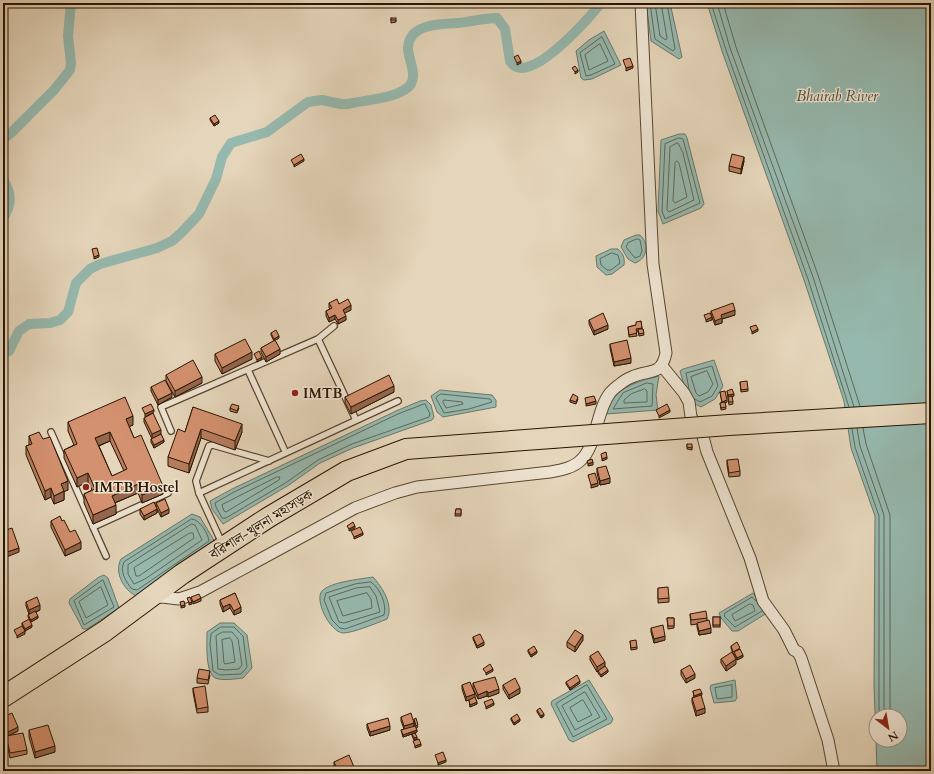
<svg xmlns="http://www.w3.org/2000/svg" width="934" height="774" font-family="Cardo,'Noto Serif Bengali',serif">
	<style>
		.water { fill: #96b9af; stroke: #6a7769 }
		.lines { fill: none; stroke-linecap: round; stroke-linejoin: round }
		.shore { stroke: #606758; stroke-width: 1 }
		.canal { stroke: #96b9af; stroke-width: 10 }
		.lane-casing { stroke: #58452e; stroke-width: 8 }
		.street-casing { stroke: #58452e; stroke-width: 13 }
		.highway-casing { stroke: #291500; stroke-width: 22 }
		.lane { stroke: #eee4d2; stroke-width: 5.5 }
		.street { stroke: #eee4d2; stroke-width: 11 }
		.highway { stroke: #e5d5ba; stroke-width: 20 }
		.highway-bridge-casing { stroke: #291500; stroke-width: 22; stroke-linecap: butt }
		.highway-bridge { stroke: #e5d5ba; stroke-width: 20 }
		.wall { fill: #b67d5f; stroke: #291500; fill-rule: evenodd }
		.shaded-wall { fill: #94664e; stroke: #291500 }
		.building { fill: #d4916f; stroke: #291500; fill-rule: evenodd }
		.poi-dot { fill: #8f2418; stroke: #eee4d2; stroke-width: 1.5 }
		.labels { text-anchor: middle; stroke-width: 3; stroke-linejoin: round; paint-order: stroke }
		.poi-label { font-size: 14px; font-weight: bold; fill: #291500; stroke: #eee4d2; text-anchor: start }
		.street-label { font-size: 14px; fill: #291500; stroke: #eee4d2 }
		.water-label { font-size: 15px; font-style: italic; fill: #4f4e3d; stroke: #eee4d2 }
	</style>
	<rect width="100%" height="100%" fill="#e5d5ba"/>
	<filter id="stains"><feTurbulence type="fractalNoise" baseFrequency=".005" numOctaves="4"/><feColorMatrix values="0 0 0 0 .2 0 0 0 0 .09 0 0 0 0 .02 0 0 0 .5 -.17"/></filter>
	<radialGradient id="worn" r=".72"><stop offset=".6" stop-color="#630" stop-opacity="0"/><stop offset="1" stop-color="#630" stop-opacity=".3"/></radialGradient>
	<g class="water">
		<path d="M 646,3 L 670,3 L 682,57 L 679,59 L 651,41 Z"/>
		<path d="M 707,3 L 931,3 L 931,771 L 877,771 L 876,740 L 900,740 L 900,716 L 876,716 L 876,737 L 874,686 L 875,516 L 851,448 L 844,401 L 804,280 L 722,51 Z"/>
		<path d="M 604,31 L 621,65 L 592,79 L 584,80 L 581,78 L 576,51 L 589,40 Z"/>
		<path d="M 679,134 L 685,134 L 687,138 L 704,204 L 701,208 L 663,224 L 658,211 L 661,140 Z"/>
		<path d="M 636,235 L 640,235 C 650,244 647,259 635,263 L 628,259 L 621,247 L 624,240 Z"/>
		<path d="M 611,249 L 618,249 C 623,254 625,257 624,265 L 612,274 L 606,275 L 597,267 L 596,256 Z"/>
		<path d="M 714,360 L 723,386 L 715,399 L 701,407 C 687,402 684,385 680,371 L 683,369 Z"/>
		<path d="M 659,376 L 656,395 L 658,410 L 606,414 C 612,388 636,382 659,376 Z"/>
		<path d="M 440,390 L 492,395 L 496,400 L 496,407 L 443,417 L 437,412 L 431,396 Z"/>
		<path d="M 426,400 L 431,405 L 434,417 L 432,420 L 353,448 L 320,463 L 289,485 L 223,524 L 212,509 L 210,501 L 232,489 L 396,411 L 420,401 Z"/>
		<path d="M 192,514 L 200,517 L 215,542 L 136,596 C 123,589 114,572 121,559 Z"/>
		<path d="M 104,575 L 108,578 L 119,608 L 87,629 L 83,629 L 69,603 L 70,599 L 99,577 Z"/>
		<path d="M 373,577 C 382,587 394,605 387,619 C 377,623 353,633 343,633 C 330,632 314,600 322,591 C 330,582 361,579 373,577 Z"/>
		<path d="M 753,593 L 767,613 L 738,631 L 732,631 L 721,618 L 719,613 Z"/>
		<path d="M 220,623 L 234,623 L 247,635 L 252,668 L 243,678 C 234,679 223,681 215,678 C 205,673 207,641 207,632 Z"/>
		<path d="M 589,680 L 613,719 L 611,723 L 573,742 L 569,740 L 551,704 L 552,701 Z"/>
		<path d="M 735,680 L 737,698 L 735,701 L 714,703 L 710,688 L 711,685 Z"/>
	</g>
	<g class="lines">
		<g class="shore">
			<path d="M 650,3 L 655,39 L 673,51 L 675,49 L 667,3"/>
			<path d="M 655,3 L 660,36 L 666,40 L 667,38 L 661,3"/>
			<path d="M 711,3 L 726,50 L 808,279 L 849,407"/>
			<path d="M 717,3 L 730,48 L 813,277 L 854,407"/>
			<path d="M 723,3 L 736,47 L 818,275 L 860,406"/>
			<path d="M 602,37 L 615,64 L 591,75 L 586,76 L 580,53 Z"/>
			<path d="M 600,44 L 608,61 L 589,70 L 585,55 Z"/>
			<path d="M 679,138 L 683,139 L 700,203 L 665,219 L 662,211 L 665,144 Z"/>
			<path d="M 678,143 L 683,153 L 694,200 L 669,212 L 667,210 L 670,147 Z"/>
			<path d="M 677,161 L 679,163 L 687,197 L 675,203 L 673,201 L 675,163 Z"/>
			<path d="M 637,239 L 640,240 L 642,251 L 640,256 L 635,258 L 626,247 L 628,243 Z"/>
			<path d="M 612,253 L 618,255 L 620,263 L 611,270 L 607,270 L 601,265 L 600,259 Z"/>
			<path d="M 707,371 L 713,384 L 708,392 L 699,396 L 696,393 L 691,377 Z"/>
			<path d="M 647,383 L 653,384 L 652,406 L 613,409 L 623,393 Z"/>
			<path d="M 645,389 L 647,391 L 647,402 L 624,403 L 624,400 L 631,394 Z"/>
			<path d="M 689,389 L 686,373 L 712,366 L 718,386 L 712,396 L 700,402 L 695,399"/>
			<path d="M 441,394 L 490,399 L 492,402 L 469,409 L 444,413 L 436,398 Z"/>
			<path d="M 444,400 L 462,402 L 463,404 L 446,408 L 443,402 Z"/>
			<path d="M 425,404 L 430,414 L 429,417 L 352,444 L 318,460 L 287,482 L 226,518 L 222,518 L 216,507 L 215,503 L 234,492 L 398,414 Z"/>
			<path d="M 857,428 L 860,446 L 884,515 L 884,716"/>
			<path d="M 863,428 L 866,444 L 890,515 L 890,716"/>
			<path d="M 852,429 L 855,447 L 879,516 L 879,716"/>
			<path d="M 277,477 L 280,477 L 279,480 L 226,512 L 224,511 L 222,505 Z"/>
			<path d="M 192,519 C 200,520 208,533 209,541 L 137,590 L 132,589 C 126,582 119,571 124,562 Z"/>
			<path d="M 192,524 L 195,525 L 202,540 L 145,579 L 134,584 L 128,574 L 128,565 Z"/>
			<path d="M 190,533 L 193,533 L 194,538 L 139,576 L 136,576 L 134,568 Z"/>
			<path d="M 103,580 L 114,607 L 84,625 L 74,601 Z"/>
			<path d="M 371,582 C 380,588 387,604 384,615 L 345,629 L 340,628 L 332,620 L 324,600 L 326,593 L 355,584 Z"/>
			<path d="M 101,587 L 108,605 L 86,618 L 79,602 Z"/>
			<path d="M 370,587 L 376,596 L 380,612 L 344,623 L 339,622 L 329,597 L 356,588 Z"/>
			<path d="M 367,593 L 371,599 L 372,608 L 343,616 L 337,601 Z"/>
			<path d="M 756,601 L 752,597 L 725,613 L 724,616 L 735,627 L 762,611"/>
			<path d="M 750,604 L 753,605 L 755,611 L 735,621 L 732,615 Z"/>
			<path d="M 221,627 L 234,627 L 243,636 L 247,667 L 241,674 L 220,675 L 213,671 L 210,644 L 211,634 Z"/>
			<path d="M 223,632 L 232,632 L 238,639 L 242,665 L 239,669 L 226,670 L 218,669 L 216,636 Z"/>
			<path d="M 230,638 L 232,641 L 235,662 L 225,664 L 224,663 L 222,640 Z"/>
			<path d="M 587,685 L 607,719 L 573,737 L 556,704 Z"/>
			<path d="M 732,685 L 732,697 L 717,699 L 715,688 Z"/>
			<path d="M 585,692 L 600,717 L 575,730 L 562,706 Z"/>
			<path d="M 583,700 L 592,715 L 578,722 L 570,708 Z"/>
		</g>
		<g class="canal">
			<path d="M 3,139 L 12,132 L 54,90 L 70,70 L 71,63 L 68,36 L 71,3"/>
			<path d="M 3,179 C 12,194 12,204 3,218"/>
			<path d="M 3,353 L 9,351 L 19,331 L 29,324 L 50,323 L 60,320 L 68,312 L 76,283 L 90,269 L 100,264 L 157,248 L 172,241 L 181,233 L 199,214 L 216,179 L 222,157 L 231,143 L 267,132 L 308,102 L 322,100 L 341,104 L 348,104 C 364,100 402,98 411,84 C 417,73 408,59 408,48 C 409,23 442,24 458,23 C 471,22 483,18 497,18 L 505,29 L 510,61 C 527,90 589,18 601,3"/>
		</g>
		<g class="lane-casing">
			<g id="lane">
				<path d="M 318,339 L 356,420"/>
				<path d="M 248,370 L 284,449"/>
				<path d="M 171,431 L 161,407 L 318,339 L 334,326"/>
				<path d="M 51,432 L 93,527 L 168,493"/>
				<path d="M 199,493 L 196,481 L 209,446 L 213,445 L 269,461"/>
				<path d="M 93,527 L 106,556"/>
				<path d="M 221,541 L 199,493 L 398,401"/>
			</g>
		</g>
		<g class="street-casing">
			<g id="street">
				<path d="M 662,366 L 684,393 L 689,402 L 691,417 L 702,433 L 707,452 L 750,558 L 763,601 L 784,630 L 794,650 L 798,652 L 801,658 L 828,740 L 834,771"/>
				<path d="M 153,598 L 162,597 L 179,599 L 200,592 L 355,508 L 395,493 L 417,487 L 550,472 C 561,470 573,468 581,460 C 597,445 596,411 610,393 C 614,388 626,379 632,377 C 649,369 661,377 666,353 L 653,264 L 641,3"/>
			</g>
		</g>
		<g class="highway-casing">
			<path id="highway" d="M 3,697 L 105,631 L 182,574 L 269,517 L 347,471 L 406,449 L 552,438"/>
		</g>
		<use href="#lane" class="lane"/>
		<use href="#street" class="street"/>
		<use href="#highway" class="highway"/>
		<g class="highway-bridge-casing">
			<path id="highway-bridge" d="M 552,438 L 729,425 L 931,413"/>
		</g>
		<use href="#highway-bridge" class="highway-bridge"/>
	</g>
	<g class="wall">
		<path d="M 391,18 L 396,20 L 396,22 L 391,23 Z"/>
		<path d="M 210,118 L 219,123 L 214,126 L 210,120 Z"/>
		<path d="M 744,161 L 741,174 L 729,171 L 729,166 Z"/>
		<path d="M 329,303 L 339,304 L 351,310 L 344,313 L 346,320 L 338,324 L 335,319 L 329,322 L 326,316 L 326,311 L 330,309 L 329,308 Z"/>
		<path d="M 711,311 L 735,315 L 722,319 L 722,323 L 715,325 L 711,315 Z"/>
		<path d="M 589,320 L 608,329 L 594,335 L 589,324 Z"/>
		<path d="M 641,321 L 642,329 L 643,329 L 644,335 L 639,336 L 638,331 L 636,331 L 637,336 L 629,337 L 628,327 L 636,325 Z"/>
		<path d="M 271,333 L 279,338 L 275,340 L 280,354 L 266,362 L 261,352 L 261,348 L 274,341 L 271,335 Z"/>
		<path d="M 610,344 L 631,363 L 614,366 L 610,348 Z"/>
		<path d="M 215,354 L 252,359 L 222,374 L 215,361 Z"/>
		<path d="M 166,375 L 202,383 L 175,397 L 166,381 Z"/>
		<path d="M 740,382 L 748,389 L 748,391 L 741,392 Z"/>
		<path d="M 151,387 L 172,397 L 158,405 L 151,391 Z"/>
		<path d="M 727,391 L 734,396 L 732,396 L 733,404 L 729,405 L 728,399 L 728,397 Z"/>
		<path d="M 394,392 L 351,414 L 345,403 L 345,397 Z"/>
		<path d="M 720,392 L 727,402 L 725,403 L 726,409 L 721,410 L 720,403 L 722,403 Z"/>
		<path d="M 578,399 L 576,404 L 570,402 L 570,400 Z"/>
		<path d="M 193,407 L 242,432 L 235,450 L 201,438 L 189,473 L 168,466 L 168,457 L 185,432 Z"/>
		<path d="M 230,408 L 239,408 L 237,413 L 230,411 Z"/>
		<path d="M 144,418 L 161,434 L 164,442 L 154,448 L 151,442 L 151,439 L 152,439 L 144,422 Z"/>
		<path d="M 68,422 L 133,425 L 129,426 L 134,438 L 163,494 L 142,503 L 138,493 L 115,503 L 116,514 L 93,524 L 84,503 L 84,494 L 92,490 L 88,482 L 77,487 L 64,458 L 64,450 L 74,445 L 68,431 ZM 110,441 L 124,471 L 112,476 L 99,446 Z"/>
		<path d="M 29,436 L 43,439 L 68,490 L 64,491 L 64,500 L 54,504 L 51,497 L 45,500 L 26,455 L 26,446 L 29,445 Z"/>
		<path d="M 687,444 L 692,446 L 692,450 L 687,449 Z"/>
		<path d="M 727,460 L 740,471 L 740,476 L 729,477 L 727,465 Z"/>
		<path d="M 597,468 L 610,483 L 600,485 L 597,473 Z"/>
		<path d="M 156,503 L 169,513 L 161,517 L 157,509 L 157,513 L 144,520 L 140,514 L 140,509 L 156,507 Z"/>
		<path d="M 456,509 L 461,509 L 461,516 L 455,516 Z"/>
		<path d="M 51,521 L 62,521 L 81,549 L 65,556 L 51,527 Z"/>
		<path d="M 658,588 L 669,598 L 669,602 L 658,603 Z"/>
		<path d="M 235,593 L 241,612 L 234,615 L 230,608 L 223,612 L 220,604 L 220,600 Z"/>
		<path d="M 26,602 L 40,610 L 36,612 L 38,618 L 31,622 L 28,617 L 28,615 L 29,614 L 26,606 Z"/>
		<path d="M 690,614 L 707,618 L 707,621 L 711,633 L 699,635 L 697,627 L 697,624 L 691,625 Z"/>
		<rect x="713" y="617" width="7" height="10"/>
		<path d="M 667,618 L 674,618 L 674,628 L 668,629 Z"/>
		<path d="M 22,623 L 32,627 L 25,631 L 22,625 Z"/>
		<path d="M 651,628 L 665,640 L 654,643 L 651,632 Z"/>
		<path d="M 473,637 L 484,645 L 477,648 L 473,639 Z"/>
		<path d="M 583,640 L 575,652 L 567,647 L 567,642 Z"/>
		<path d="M 630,641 L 637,647 L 637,649 L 631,650 Z"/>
		<path d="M 731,646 L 740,650 L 743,657 L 737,660 L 734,654 L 733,654 L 731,648 Z"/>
		<path d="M 528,650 L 537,653 L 531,657 L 528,652 Z"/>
		<path d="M 590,656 L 605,666 L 608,672 L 601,677 L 598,673 L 598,671 L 597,672 L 590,660 Z"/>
		<path d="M 721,659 L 736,664 L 726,671 L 721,663 Z"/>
		<path d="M 681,670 L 695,678 L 686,683 L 681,675 Z"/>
		<path d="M 210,675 L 208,684 L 197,683 L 197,678 Z"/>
		<path d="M 566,682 L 580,683 L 570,690 L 566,684 Z"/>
		<path d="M 473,683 L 499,693 L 488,697 L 487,696 L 478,699 L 473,688 Z"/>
		<path d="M 462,685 L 475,697 L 477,704 L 470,707 L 469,700 L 466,701 L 462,689 Z"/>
		<path d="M 503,685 L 520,693 L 509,699 L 503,689 Z"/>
		<path d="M 193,688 L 208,707 L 208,712 L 197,713 L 193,692 Z"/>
		<path d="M 693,691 L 702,695 L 701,696 L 705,713 L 696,716 L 692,702 L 692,698 L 694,697 Z"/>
		<path d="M 537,710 L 544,716 L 541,718 L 537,712 Z"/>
		<path d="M 3,717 L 18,731 L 8,736 L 27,750 L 27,754 L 10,758 L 6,740 L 6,736 L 7,736 L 3,726 Z"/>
		<path d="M 401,717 L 414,726 L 415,726 L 414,719 L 418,727 L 416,728 L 417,732 L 415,733 L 417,739 L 414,740 L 412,736 L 412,734 L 403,737 L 401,730 L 404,729 L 401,721 Z"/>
		<path d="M 511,718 L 520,721 L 514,725 L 511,720 Z"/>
		<path d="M 367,724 L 390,730 L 370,736 L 367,728 Z"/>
		<path d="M 29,730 L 55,752 L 35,758 L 29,737 Z"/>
		<path d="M 334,762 L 354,771 L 336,771 L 334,766 Z"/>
	</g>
	<g class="shaded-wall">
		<path d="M 521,61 L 521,63 L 517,65 L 517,63 Z"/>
		<path d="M 633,66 L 633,68 L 626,71 L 626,68 Z"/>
		<path d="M 578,70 L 578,72 L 575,74 L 575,72 Z"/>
		<path d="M 219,121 L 219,123 L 214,126 L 214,124 Z"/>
		<path d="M 744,157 L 744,161 L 741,174 L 741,169 Z"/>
		<path d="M 304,159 L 304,161 L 294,167 L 294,165 Z"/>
		<path d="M 99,255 L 99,257 L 94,259 L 94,257 Z"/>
		<path d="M 351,305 L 351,310 L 343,314 L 343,310 Z"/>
		<path d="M 735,310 L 735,315 L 722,319 L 722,323 L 715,325 L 715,321 L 721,315 Z"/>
		<path d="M 335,315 L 335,319 L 329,322 L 329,318 Z"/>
		<path d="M 346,316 L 346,320 L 338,324 L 338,320 Z"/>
		<path d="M 712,317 L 712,320 L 706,322 L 706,320 Z"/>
		<path d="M 608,325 L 608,329 L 594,335 L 594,331 Z"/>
		<path d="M 758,329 L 758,331 L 752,334 L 752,332 Z"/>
		<path d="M 279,336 L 279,338 L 274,341 L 274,339 Z"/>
		<path d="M 280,349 L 280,354 L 266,362 L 266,357 Z"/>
		<path d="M 252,352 L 252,359 L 222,374 L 222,368 Z"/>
		<path d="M 262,357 L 262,359 L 257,362 L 257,360 Z"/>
		<path d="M 631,358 L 631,363 L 614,366 L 614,362 Z"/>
		<path d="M 202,377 L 202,383 L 175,397 L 175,391 Z"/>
		<path d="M 394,386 L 394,392 L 351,414 L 351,407 Z"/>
		<path d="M 172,393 L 172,397 L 158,405 L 158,400 Z"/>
		<path d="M 734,394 L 734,396 L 728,397 L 728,395 Z"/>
		<path d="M 727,400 L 727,402 L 722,404 L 722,402 Z"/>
		<path d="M 596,401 L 596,404 L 586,406 L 586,404 Z"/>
		<path d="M 154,410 L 154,412 L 145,417 L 145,414 Z"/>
		<path d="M 670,410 L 670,412 L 659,418 L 659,416 Z"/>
		<path d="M 133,416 L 133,425 L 126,428 L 126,419 Z"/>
		<path d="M 242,424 L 242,432 L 235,450 L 235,441 Z"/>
		<path d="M 201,429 L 201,438 L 189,473 L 189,464 Z"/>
		<path d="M 161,430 L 161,434 L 152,439 L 152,434 Z"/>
		<path d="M 110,432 L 110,441 L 95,447 L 95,438 Z"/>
		<path d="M 164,440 L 164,442 L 154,448 L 154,445 Z"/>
		<path d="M 607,457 L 607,459 L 602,461 L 602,459 Z"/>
		<path d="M 593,462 L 593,465 L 588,466 L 588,464 Z"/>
		<path d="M 88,473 L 88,482 L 77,487 L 77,478 Z"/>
		<path d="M 610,478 L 610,483 L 600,485 L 600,481 Z"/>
		<path d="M 68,481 L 68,490 L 61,493 L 61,484 Z"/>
		<path d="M 598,483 L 598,486 L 591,488 L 591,485 Z"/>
		<path d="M 138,484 L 138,493 L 112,504 L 112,496 Z"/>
		<path d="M 163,486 L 163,494 L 142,503 L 142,495 Z"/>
		<path d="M 51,488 L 51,497 L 45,500 L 45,491 Z"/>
		<path d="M 64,491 L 64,500 L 54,504 L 54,496 Z"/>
		<path d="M 116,505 L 116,514 L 93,524 L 93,515 Z"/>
		<path d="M 157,509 L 157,513 L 144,520 L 144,516 Z"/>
		<path d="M 169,509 L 169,513 L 161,517 L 161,513 Z"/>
		<path d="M 355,526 L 355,528 L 349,531 L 349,529 Z"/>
		<path d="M 363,533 L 363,535 L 354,539 L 354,537 Z"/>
		<path d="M 81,542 L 81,549 L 65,556 L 65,550 Z"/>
		<path d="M 19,548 L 19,552 L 4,558 L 4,553 Z"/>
		<path d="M 201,598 L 201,601 L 193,604 L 193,602 Z"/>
		<path d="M 192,602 L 192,604 L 189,605 L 189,603 Z"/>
		<path d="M 230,604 L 230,608 L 223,612 L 223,607 Z"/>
		<path d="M 40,605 L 40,610 L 29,614 L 29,610 Z"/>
		<path d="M 185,605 L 185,607 L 181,608 L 181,606 Z"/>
		<path d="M 241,607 L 241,612 L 234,615 L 234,611 Z"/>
		<path d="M 38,616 L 38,618 L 31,622 L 31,620 Z"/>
		<path d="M 32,625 L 32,627 L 25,631 L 25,629 Z"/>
		<path d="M 711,628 L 711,633 L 699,635 L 699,631 Z"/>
		<path d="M 25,631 L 25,634 L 17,638 L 17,636 Z"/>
		<path d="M 583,635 L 583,640 L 575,652 L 575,647 Z"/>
		<path d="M 665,636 L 665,640 L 654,643 L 654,639 Z"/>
		<path d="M 484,642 L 484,645 L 477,648 L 477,646 Z"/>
		<path d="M 537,651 L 537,653 L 531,657 L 531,655 Z"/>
		<path d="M 743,655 L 743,657 L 737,660 L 737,658 Z"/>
		<path d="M 736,659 L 736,664 L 726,671 L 726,666 Z"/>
		<path d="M 605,662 L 605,666 L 597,672 L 597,667 Z"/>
		<path d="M 493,669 L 493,671 L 486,675 L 486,673 Z"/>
		<path d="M 608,670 L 608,672 L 601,677 L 601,675 Z"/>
		<path d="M 695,674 L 695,678 L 686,683 L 686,679 Z"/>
		<path d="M 580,681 L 580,683 L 570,690 L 570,688 Z"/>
		<path d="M 520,688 L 520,693 L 509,699 L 509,695 Z"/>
		<path d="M 499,689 L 499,693 L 488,697 L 488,693 Z"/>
		<path d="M 487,691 L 487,696 L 478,699 L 478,695 Z"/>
		<path d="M 702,693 L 702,695 L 694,698 L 694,696 Z"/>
		<path d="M 475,694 L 475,698 L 466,701 L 466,697 Z"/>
		<path d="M 477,702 L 477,704 L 470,707 L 470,705 Z"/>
		<path d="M 494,703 L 494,705 L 486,709 L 486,707 Z"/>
		<path d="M 705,708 L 705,713 L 696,716 L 696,711 Z"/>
		<path d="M 544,714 L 544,716 L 541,718 L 541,716 Z"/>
		<path d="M 520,719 L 520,721 L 514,725 L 514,723 Z"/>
		<path d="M 414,723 L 414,728 L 404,731 L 404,726 Z"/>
		<path d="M 390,726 L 390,730 L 370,736 L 370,732 Z"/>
		<path d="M 18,727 L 18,731 L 8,736 L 8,732 Z"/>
		<path d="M 417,730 L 417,732 L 403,737 L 403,735 Z"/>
		<path d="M 417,737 L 417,739 L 414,740 L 414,738 Z"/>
		<path d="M 421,744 L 421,746 L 415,748 L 415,746 Z"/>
		<path d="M 55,746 L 55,752 L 35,758 L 35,752 Z"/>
		<path d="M 446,760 L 446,762 L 438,765 L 438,763 Z"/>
		<path d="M 354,767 L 354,771 L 344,771 Z"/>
	</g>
	<g class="building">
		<rect x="391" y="18" width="5" height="2"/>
		<path d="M 518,55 L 521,61 L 517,63 L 514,57 Z"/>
		<path d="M 630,58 L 633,66 L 626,68 L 623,60 Z"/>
		<path d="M 575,66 L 578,70 L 575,72 L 572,68 Z"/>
		<path d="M 215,115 L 219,121 L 214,124 L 210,118 Z"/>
		<path d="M 301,154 L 304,159 L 294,165 L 291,160 Z"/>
		<path d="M 732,154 L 744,157 L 741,169 L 729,166 Z"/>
		<path d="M 97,248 L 99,255 L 94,257 L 92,249 Z"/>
		<path d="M 337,299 L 339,304 L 348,299 L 351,305 L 343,310 L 346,316 L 338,320 L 335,315 L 329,318 L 326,311 L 332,308 L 329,303 Z"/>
		<path d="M 733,303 L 735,310 L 721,315 L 722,318 L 715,321 L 711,311 Z"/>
		<path d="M 603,313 L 608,325 L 594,331 L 589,320 Z"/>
		<path d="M 710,313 L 712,317 L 706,320 L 704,315 Z"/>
		<path d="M 641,321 L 642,328 L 636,329 L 637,333 L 629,335 L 628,327 L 636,325 L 636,322 Z"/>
		<path d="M 756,325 L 758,329 L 752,332 L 750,327 Z"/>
		<path d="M 638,329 L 643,329 L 644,333 L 639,334 Z"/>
		<path d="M 276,330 L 279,336 L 274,339 L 271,333 Z"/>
		<path d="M 245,339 L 252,352 L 222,368 L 215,354 Z"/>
		<path d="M 275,340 L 280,349 L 266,357 L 261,348 Z"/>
		<path d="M 627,340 L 631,358 L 614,362 L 610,344 Z"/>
		<path d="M 259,351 L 262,357 L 257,360 L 254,354 Z"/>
		<path d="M 193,360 L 202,377 L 175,391 L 166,375 Z"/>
		<path d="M 389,375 L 394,386 L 351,407 L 345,397 Z"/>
		<path d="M 165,380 L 172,393 L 158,400 L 151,387 Z"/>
		<path d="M 747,381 L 748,389 L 741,390 L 740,382 Z"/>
		<path d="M 732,389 L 734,394 L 728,395 L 727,391 Z"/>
		<path d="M 725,391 L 727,400 L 722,402 L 720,392 Z"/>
		<path d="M 573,394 L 578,397 L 576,402 L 570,400 Z"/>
		<path d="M 594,396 L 596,401 L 586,404 L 585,398 Z"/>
		<path d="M 732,396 L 733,402 L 729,402 L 728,397 Z"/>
		<path d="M 125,397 L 133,416 L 126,419 L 134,438 L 141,435 L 163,486 L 142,495 L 138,484 L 112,496 L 116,505 L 93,515 L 84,494 L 95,489 L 88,473 L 77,478 L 64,450 L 77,444 L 68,422 ZM 110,432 L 127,469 L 112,476 L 95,438 Z"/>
		<path d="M 725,402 L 726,407 L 721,408 L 720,403 Z"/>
		<path d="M 151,404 L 154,410 L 145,414 L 142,408 Z"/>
		<path d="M 232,404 L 239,406 L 237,411 L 230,408 Z"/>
		<path d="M 667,404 L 670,410 L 659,416 L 656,410 Z"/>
		<path d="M 193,407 L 242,424 L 235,441 L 201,429 L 189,464 L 168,457 L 178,429 L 185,432 Z"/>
		<path d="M 153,413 L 161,430 L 152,434 L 144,418 Z"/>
		<path d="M 39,432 L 43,439 L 50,437 L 68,481 L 61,484 L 64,491 L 54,496 L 51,488 L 45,491 L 26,446 L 32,444 L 29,436 Z"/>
		<path d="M 161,434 L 164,440 L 154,445 L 151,439 Z"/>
		<path d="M 687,444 L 692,444 L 692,448 L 687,447 Z"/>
		<path d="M 606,452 L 607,457 L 602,459 L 601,454 Z"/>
		<path d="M 592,459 L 593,462 L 588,464 L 587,461 Z"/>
		<path d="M 738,459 L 740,471 L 729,473 L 727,460 Z"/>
		<path d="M 606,466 L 610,478 L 600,481 L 597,468 Z"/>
		<path d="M 595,473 L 598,483 L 591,485 L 588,475 Z"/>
		<path d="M 165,499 L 169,509 L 161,513 L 156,503 Z"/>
		<path d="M 154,502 L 157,509 L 144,516 L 140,509 Z"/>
		<path d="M 456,509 L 461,509 L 461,514 L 455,514 Z"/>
		<path d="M 60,516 L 62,521 L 64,520 L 70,532 L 75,530 L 81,542 L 65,550 L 51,521 Z"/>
		<path d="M 353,522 L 355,526 L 349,529 L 347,526 Z"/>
		<path d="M 360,527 L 363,533 L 354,537 L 351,531 Z"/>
		<path d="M 12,528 L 19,548 L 4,553 L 3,552 L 3,531 Z"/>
		<path d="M 668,587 L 669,598 L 658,599 L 658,588 Z"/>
		<path d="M 235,593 L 241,607 L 234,611 L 230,604 L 223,607 L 220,600 Z"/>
		<path d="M 199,594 L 201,598 L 193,602 L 191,597 Z"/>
		<path d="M 37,597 L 40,605 L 29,610 L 26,602 Z"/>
		<path d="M 190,597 L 192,602 L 189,603 L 187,598 Z"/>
		<path d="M 184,601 L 185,605 L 181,606 L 180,602 Z"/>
		<path d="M 35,611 L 38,616 L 31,620 L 28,615 Z"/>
		<path d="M 706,611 L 707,618 L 691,620 L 690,614 Z"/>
		<rect x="713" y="617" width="7" height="8"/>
		<path d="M 667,618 L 674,618 L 674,626 L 668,626 Z"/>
		<path d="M 29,619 L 32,625 L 25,629 L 22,623 Z"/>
		<path d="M 709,620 L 711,628 L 699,631 L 697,623 Z"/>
		<path d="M 663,625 L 665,636 L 654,639 L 651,628 Z"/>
		<path d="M 22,626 L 25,631 L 17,636 L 14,630 Z"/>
		<path d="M 575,630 L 583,635 L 575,647 L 567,642 Z"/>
		<path d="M 480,634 L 484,642 L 477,646 L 473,637 Z"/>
		<path d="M 636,640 L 637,647 L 631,648 L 630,641 Z"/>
		<path d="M 737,642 L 740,648 L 733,652 L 731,646 Z"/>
		<path d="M 534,646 L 537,651 L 531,655 L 528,650 Z"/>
		<path d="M 740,649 L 743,655 L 737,658 L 734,652 Z"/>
		<path d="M 598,651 L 605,662 L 597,667 L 590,656 Z"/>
		<path d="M 732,652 L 736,659 L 726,666 L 721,659 Z"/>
		<path d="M 490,664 L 493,669 L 486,673 L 483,669 Z"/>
		<path d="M 690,665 L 695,674 L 686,679 L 681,670 Z"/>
		<path d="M 605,666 L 608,670 L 601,675 L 598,671 Z"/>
		<path d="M 199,669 L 210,671 L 208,680 L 197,678 Z"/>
		<path d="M 577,675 L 580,681 L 570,688 L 566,682 Z"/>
		<path d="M 495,677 L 499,689 L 488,693 L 487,691 L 478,695 L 473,683 Z"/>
		<path d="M 515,678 L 520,688 L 509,695 L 503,685 Z"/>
		<path d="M 470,682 L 475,694 L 466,697 L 462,685 Z"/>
		<path d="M 205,686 L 208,707 L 197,709 L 193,688 Z"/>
		<path d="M 700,689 L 702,693 L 694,696 L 693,691 Z"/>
		<path d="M 701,695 L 705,708 L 696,711 L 692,698 Z"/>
		<path d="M 475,697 L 477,702 L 470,705 L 469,700 Z"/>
		<path d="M 492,699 L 494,703 L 486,707 L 484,702 Z"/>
		<path d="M 540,708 L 544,714 L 541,716 L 537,710 Z"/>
		<path d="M 12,713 L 18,727 L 8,732 L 3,721 L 3,717 Z"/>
		<path d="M 411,713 L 414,723 L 404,726 L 401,717 Z"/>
		<path d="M 517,714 L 520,719 L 514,723 L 511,718 Z"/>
		<path d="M 388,718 L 390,726 L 370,732 L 367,724 Z"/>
		<path d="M 416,718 L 418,725 L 416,726 L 414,719 Z"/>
		<path d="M 48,725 L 55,746 L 35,752 L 29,730 Z"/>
		<path d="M 415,726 L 417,730 L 403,735 L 401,730 Z"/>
		<path d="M 23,733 L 27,750 L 10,753 L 6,736 Z"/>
		<path d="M 415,733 L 417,737 L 414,738 L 412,734 Z"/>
		<path d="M 419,739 L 421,744 L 415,746 L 413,741 Z"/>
		<path d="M 443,752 L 446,760 L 438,763 L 435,755 Z"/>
		<path d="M 349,755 L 354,767 L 344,771 L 338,771 L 334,762 Z"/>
	</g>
	<g class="poi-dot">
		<circle cx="295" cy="393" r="4"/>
		<circle cx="86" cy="487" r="4"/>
	</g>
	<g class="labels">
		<g class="poi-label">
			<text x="303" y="398">IMTB</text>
			<text x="94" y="492">IMTB Hostel</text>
		</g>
		<g class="street-label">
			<text transform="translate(261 524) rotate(-32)" y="5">বরিশাল-খুলনা মহাসড়ক</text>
		</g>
		<g class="water-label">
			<text x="837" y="101">Bhairab River</text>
		</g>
	</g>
	<rect width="934" height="774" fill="none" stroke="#e5d5ba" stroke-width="16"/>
	<rect x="4" y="4" width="926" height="766" fill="none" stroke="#291500" stroke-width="2"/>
	<rect x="8" y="8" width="918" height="758" fill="none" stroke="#291500"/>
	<g transform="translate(888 728) rotate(149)"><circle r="19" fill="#eee4d2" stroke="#9f917e"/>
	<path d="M0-3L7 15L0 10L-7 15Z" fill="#8f2418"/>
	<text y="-6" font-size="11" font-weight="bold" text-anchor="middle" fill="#291500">N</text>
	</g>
	<rect width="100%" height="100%" filter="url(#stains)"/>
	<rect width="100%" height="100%" fill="url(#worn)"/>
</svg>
